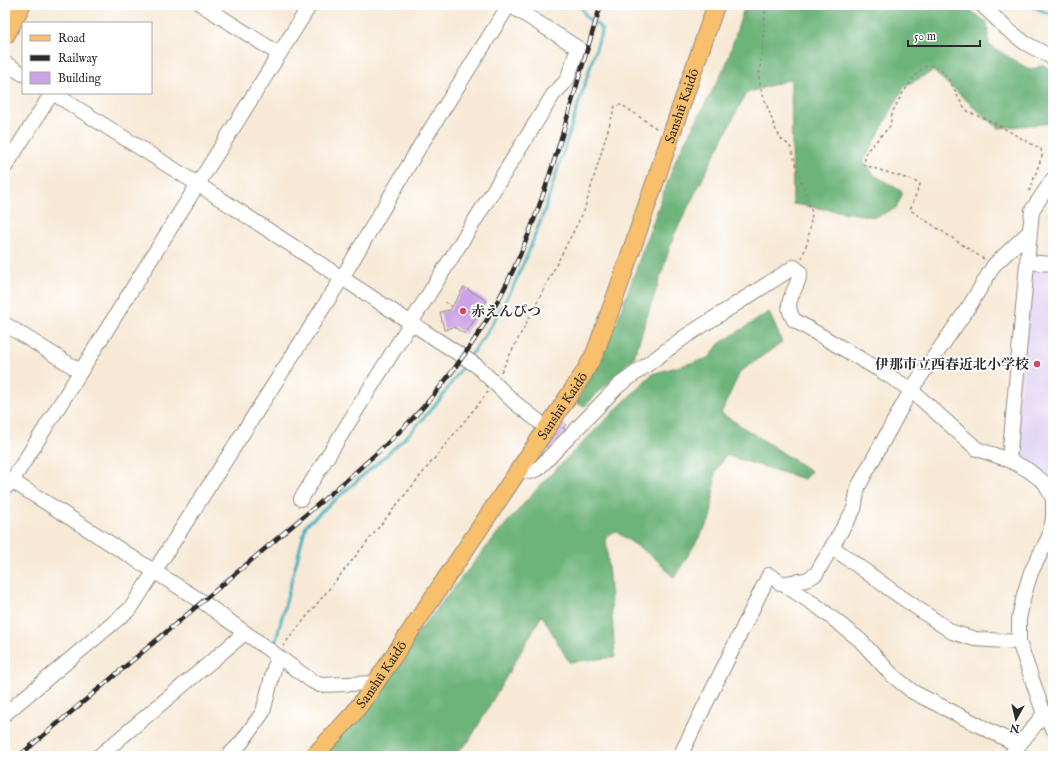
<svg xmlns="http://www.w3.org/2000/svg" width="1058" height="761" font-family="'IM FELL English','Noto Serif JP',serif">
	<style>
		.built { fill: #e0d4f4 }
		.forest { fill: #6db47a; stroke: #4c7052 }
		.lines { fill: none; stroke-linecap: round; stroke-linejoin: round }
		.stream { stroke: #42b0bf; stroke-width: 3 }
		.building { fill: #cca3e7 }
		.minor-casing { stroke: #918a80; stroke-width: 16 }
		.major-casing { stroke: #918a80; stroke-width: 19 }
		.highway-casing { stroke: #918a80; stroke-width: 22 }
		.path { stroke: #918a80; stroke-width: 1.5; stroke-dasharray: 3 3; stroke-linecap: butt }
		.minor { stroke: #fff; stroke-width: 14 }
		.major { stroke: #f8bf6c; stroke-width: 17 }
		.highway { stroke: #f8bf6c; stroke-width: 20 }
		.rail-casing { stroke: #2b2b2b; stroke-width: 4.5 }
		.rail { stroke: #fff; stroke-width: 3; stroke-dasharray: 9; stroke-linecap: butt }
		.poi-dot { fill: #d1495b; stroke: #fff; stroke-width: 1.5 }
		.labels { text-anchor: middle; stroke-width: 3.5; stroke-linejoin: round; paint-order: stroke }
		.street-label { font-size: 14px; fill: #2b2b2b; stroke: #fff }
		.poi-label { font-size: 14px; font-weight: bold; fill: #2b2b2b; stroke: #fff; text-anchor: start }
	</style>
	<rect width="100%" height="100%" fill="#fff"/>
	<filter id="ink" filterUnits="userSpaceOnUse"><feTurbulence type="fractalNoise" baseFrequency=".025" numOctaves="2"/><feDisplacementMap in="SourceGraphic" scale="8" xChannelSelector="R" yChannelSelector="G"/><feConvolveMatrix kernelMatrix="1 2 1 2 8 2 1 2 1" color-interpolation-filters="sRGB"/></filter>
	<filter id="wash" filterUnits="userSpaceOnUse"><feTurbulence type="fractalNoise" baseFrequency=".012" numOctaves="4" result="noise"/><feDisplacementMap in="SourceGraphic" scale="16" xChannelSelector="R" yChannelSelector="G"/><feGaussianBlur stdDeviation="0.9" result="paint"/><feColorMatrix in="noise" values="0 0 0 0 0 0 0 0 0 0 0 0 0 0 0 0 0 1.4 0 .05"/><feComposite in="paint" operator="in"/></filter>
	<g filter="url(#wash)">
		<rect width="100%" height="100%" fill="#f7e9d6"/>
		<path class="built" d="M 1030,266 L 1053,268 L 1053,478 L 1048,482 L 1014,459 Z"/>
		<g class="forest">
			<path d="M 745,5 L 962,5 L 987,22 L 989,45 L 1030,70 L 1043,65 L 1053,70 L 1053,123 L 998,128 L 933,71 L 904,87 L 864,161 L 874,175 L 903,192 L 896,208 L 875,217 L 793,204 L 791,79 L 746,93 L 674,235 L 634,357 L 585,406 L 576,403 L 616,324 L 676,159 L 726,65 Z"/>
			<path d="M 769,312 L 782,342 L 740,372 L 721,413 L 811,471 L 804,479 L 725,455 L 715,473 L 711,518 L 674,578 L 655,558 L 615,531 L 606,537 L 615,657 L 569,662 L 542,615 L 469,741 L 453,756 L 318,756 L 497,534 L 544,481 L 652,374 L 709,358 L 719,344 Z"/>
		</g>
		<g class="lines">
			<g class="stream">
				<path d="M 1028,5 L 1053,15"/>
				<path d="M 470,356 L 486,334 L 512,289 L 528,253 L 544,212 L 602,30 L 598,25 L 587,18 L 580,5"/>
				<path d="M 274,648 L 306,525 L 382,459 L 412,431 L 441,398 L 465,363"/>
			</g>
		</g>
		<g id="blocks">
			<g class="building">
				<path d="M 464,287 L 487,301 L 465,334 L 454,327 L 444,330 L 440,312 L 450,310 Z"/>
				<path d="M 559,420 L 566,425 L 563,428 L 567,431 L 551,450 L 545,446 Z"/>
			</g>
		</g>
	</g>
	<g filter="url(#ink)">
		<use href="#blocks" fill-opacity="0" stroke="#918a80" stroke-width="1"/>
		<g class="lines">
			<g class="minor-casing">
				<g id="minor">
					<path d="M 202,5 L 279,54"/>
					<path d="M 982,5 L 1007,29 L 1025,43 L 1053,58"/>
					<path d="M 5,63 L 23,74"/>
					<path d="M 53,93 L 199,185 L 462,356 L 477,366 L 514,402 L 547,428"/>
					<path d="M 5,167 L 52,93"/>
					<path d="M 1027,262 L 1053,264"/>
					<path d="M 5,324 L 80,371"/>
					<path d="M 1009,460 L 1032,210 L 1053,179"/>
					<path d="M 519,470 L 530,472 L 538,469 L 618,386 L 686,336 L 794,267 L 800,272 C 798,292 781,300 794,320 L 883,372 L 911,390 L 977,449 L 1009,460 L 1028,470 L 1045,483 L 1053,499 L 1053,519 L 1049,537 L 1031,572 L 1024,595 L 1019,619 L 1019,642 L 1044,714 L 1053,729"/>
					<path d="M 12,481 L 201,601"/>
					<path d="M 5,488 L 12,481 L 310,5"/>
					<path d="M 301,499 L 553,95 L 567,80 L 578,48 L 510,5"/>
					<path d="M 832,547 L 891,590 L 952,632 L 975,639 L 1019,642"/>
					<path d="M 780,584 L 806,580 L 816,574 L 854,509 L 858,487 L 911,390 L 970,305 L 994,265 L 1029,232"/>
					<path d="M 203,602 L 312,681 L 320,685 L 375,683"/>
					<path d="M 5,714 L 131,608 L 342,278 L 420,146 L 509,5"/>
					<path d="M 99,756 L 245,633"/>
					<path d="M 228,756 L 241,743 L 263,712 L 277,657"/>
					<path d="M 680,756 L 769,575 L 817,606 L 860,640 L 892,675 L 913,692 L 1018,745"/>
					<path d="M 1010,756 L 1044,714"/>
				</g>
			</g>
			<g class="major-casing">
				<g id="major">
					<path id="s1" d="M 314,756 L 353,714 L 368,694 L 584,373 L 595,353 L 617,292 L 716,5"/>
				</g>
			</g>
			<g class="highway-casing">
				<path id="highway" d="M 5,34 L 20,5"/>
			</g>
			<g class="path">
				<path d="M 766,5 L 759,78 L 761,90 L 776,130 L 781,139 L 790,146 L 812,213 L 808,240 L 802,258"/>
				<path d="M 984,259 L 910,210 L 920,184 L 912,180 L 864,165 L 866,152 L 890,126 L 892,113 L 902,94 L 918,72 L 928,65 C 952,67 954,100 969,112 C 976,116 985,118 992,122 C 1009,130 1024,141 1041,149 L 1042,156 L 1029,192"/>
				<path d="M 445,302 L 452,307"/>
				<path d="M 501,372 L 584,211 L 615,106 L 622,105 L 659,130"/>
				<path d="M 283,646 L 488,392"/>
			</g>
			<use href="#minor" class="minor"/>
			<use href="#major" class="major"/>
			<use href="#highway" class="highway"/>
			<g class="rail-casing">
				<path id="rail" d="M 19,756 C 99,688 180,621 260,553 C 306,514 354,476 397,434 C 431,402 461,362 485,323 C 543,229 567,109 601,5"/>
			</g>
			<use href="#rail" class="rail"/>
		</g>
	</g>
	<g class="poi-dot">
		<circle cx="463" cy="311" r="4"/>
		<circle cx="1037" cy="364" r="4"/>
	</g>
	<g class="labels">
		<g class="street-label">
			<text dy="5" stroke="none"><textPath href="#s1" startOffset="754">Sanshū Kaidō</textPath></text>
			<text dy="5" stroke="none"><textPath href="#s1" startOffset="430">Sanshū Kaidō</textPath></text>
			<text dy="5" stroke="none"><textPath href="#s1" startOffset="106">Sanshū Kaidō</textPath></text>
		</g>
		<g class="poi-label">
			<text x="471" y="316">赤えんぴつ</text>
			<text x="1029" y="369" text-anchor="end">伊那市立西春近北小学校</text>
		</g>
	</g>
	<rect width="1058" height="761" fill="none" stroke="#fff" stroke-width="20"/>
	<rect x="22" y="22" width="130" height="72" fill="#ffffff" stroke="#aaaaaa"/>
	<rect x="30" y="35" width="20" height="6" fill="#f8bf6c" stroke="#aaaaaa"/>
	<text x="58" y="42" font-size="12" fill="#2b2b2b">Road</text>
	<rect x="30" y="55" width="20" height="6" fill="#2b2b2b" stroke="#aaaaaa"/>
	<text x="58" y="62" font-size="12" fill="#2b2b2b">Railway</text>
	<rect x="30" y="72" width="20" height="12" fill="#cca3e7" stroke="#aaaaaa"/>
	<text x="58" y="82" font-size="12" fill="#2b2b2b">Building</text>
	<g transform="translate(1016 719) rotate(188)" stroke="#ffffff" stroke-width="3" paint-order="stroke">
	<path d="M0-3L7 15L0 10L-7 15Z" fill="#2b2b2b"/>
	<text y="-6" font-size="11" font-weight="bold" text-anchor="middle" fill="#2b2b2b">N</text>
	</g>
	<path d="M908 40v6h72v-6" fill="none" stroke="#2b2b2b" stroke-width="2"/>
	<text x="914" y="40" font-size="12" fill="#2b2b2b" stroke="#ffffff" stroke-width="3" paint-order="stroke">50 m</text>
</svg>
